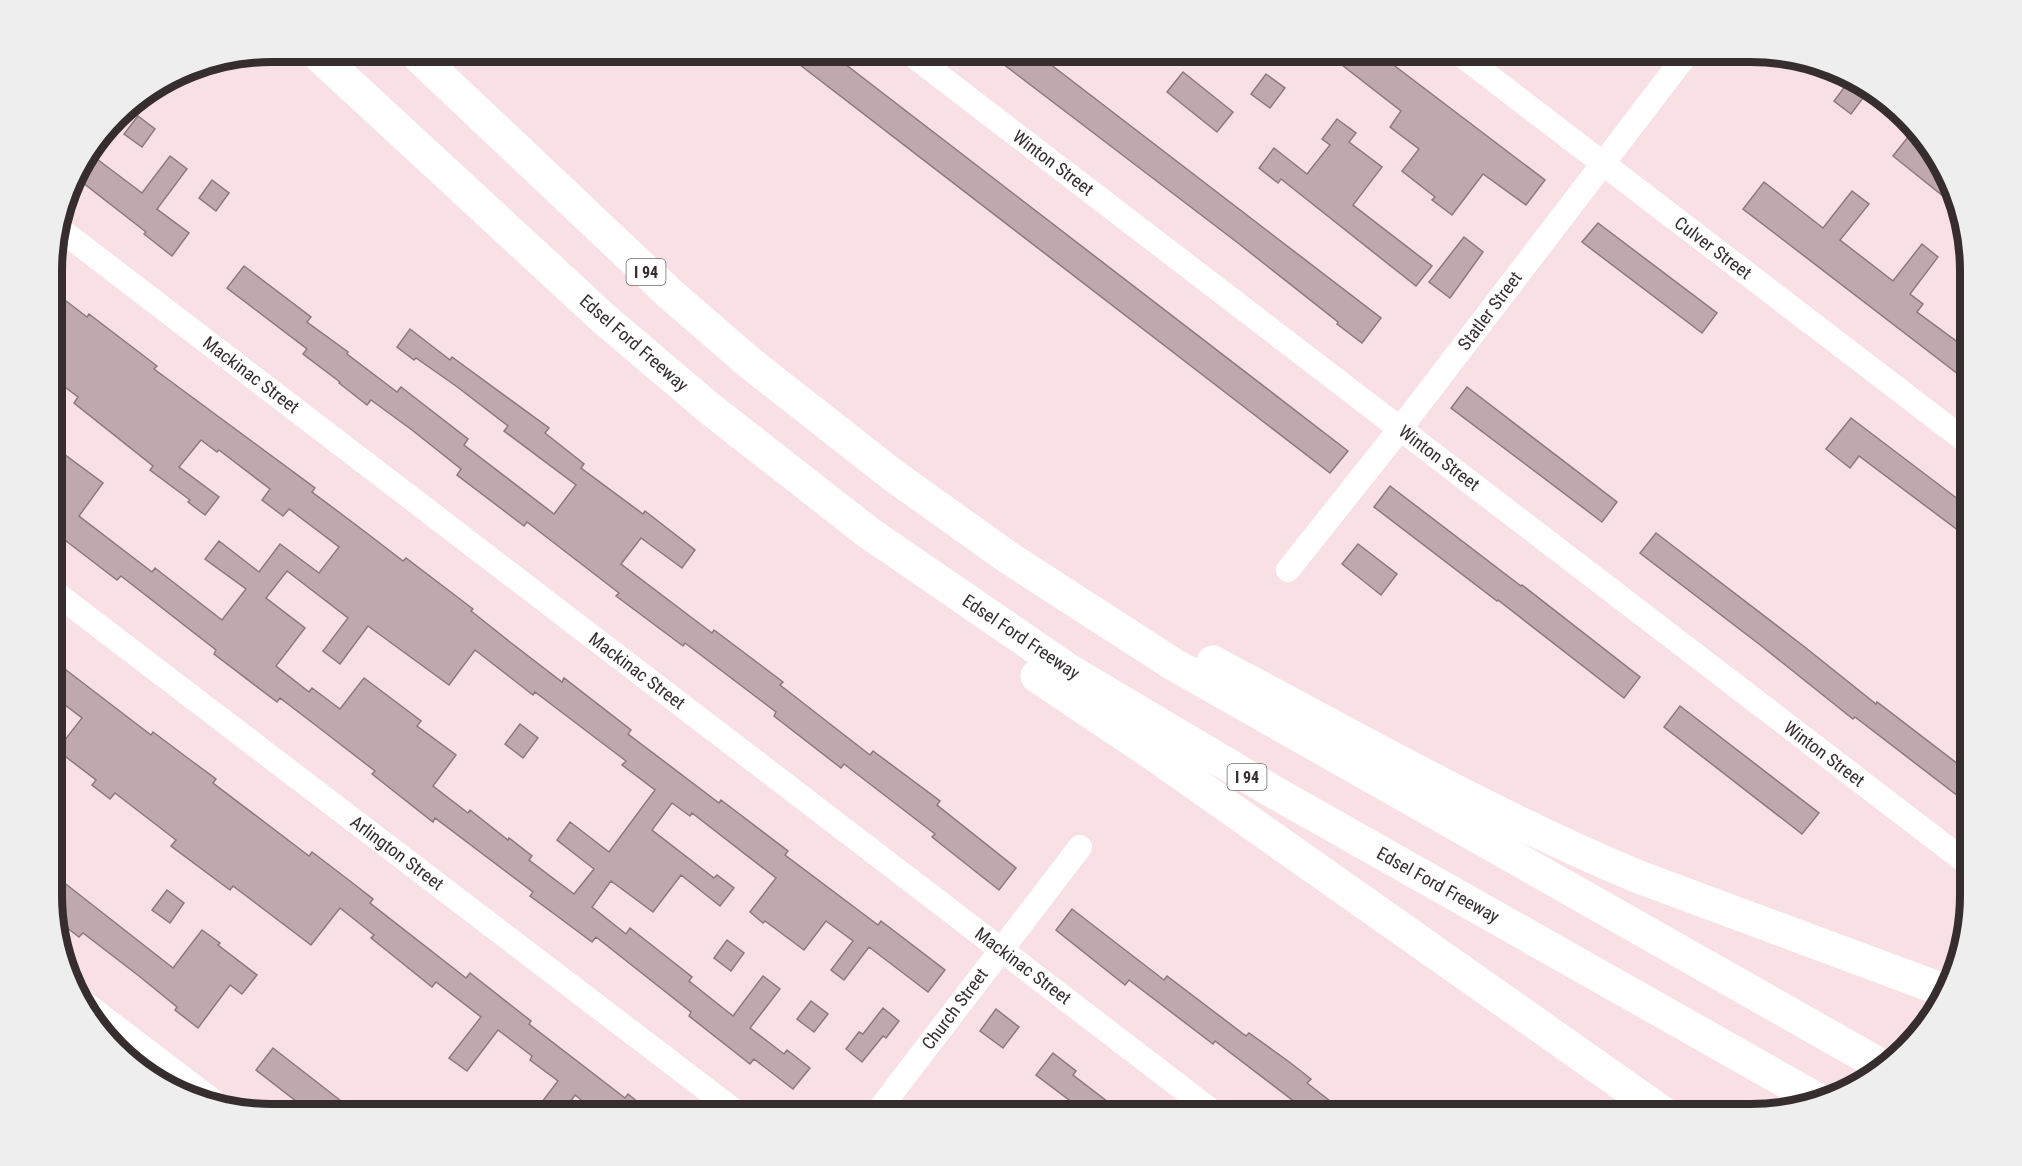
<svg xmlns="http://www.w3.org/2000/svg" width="2022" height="1166" font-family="'Roboto Condensed',sans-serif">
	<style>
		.building { fill: #c0a9ae; stroke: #8e797d; stroke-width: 1.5; fill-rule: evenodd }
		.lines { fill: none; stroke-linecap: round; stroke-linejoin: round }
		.minor { stroke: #fff; stroke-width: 24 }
		.motorway { stroke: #fff; stroke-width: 33 }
		.labels { text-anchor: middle; stroke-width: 4.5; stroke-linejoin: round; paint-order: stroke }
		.shield { fill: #fff; stroke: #726c6d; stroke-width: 1.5 }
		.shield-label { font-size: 16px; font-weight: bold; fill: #362d2f }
		.street-label { font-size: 18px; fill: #362d2f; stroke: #fff }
		.rim { fill: none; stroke: #362d2f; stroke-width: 8 }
	</style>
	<rect width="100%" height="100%" fill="#f8e0e5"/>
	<g class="building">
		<path d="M 782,51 L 828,51 L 1348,451 L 1330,473 Z"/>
		<path d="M 986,51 L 1033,51 L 1381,318 L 1362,343 L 1337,324 L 1338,322 L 1238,243 Z"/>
		<path d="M 1324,51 L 1375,51 L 1545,180 L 1526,205 L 1483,174 L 1452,215 L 1432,200 L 1435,197 L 1402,171 L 1419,149 L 1390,127 L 1401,111 Z"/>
		<path d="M 1183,72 L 1233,112 L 1217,132 L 1167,92 Z"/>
		<path d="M 1266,74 L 1285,88 L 1270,108 L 1251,94 Z"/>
		<path d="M 1849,81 L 1866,94 L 1851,114 L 1834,101 Z"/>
		<path d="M 138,116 L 155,129 L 142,147 L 124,134 Z"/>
		<path d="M 1337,119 L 1356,133 L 1349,142 L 1382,167 L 1353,205 L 1432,266 L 1416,286 L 1281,179 L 1278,183 L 1259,168 L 1274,148 L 1307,174 L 1330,145 L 1322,139 Z"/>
		<path d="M 1908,137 L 1939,161 L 1953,204 L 1893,156 Z"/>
		<path d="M 89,153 L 142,193 L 170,156 L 187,169 L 157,209 L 189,233 L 172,256 L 144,234 L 146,232 L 73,175 Z"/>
		<path d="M 212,180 L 229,193 L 216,211 L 199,198 Z"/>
		<path d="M 1764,182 L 1823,228 L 1852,191 L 1869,204 L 1840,240 L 1893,281 L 1922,244 L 1938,257 L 1910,294 L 1923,304 L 1917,312 L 1971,352 L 1971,384 L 1743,209 Z"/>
		<path d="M 1598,223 L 1717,313 L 1702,333 L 1582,242 Z"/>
		<path d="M 1464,237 L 1483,252 L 1450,298 L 1429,282 Z"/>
		<path d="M 244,266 L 311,317 L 307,322 L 348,352 L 347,354 L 397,392 L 401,387 L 468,439 L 464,445 L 554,514 L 576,485 L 504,431 L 508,426 L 456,386 L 416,358 L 414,360 L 397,347 L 410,329 L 450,360 L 452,357 L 549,428 L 545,433 L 584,464 L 581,468 L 643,514 L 645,511 L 695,550 L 682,568 L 641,538 L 621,564 L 712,633 L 714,630 L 783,682 L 780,685 L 870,755 L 873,751 L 940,801 L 937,805 L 1016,868 L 999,890 L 932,837 L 935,834 L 844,764 L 841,768 L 774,716 L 776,712 L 685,643 L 683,646 L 616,596 L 619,593 L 527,522 L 524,526 L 457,475 L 461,469 L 412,430 L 371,400 L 367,405 L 339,383 L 340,382 L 303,354 L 307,349 L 227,288 Z"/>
		<path d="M 53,291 L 87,317 L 89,314 L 157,366 L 154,369 L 315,488 L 312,492 L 364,531 L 403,561 L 406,558 L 473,609 L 471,611 L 510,642 L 562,682 L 564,678 L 631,730 L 628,734 L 719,803 L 721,800 L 788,851 L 785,855 L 878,925 L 881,921 L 945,970 L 928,992 L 869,947 L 844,980 L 831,970 L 853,941 L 826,921 L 804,950 L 765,921 L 763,923 L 750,912 L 776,878 L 692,813 L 690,816 L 672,803 L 652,830 L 714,878 L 717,875 L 734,888 L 720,906 L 681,875 L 653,912 L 611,881 L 592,907 L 626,934 L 630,928 L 692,977 L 689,981 L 733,1016 L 763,976 L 780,989 L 750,1028 L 784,1054 L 787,1050 L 810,1068 L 793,1089 L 754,1059 L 750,1064 L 689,1016 L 691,1012 L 596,937 L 592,942 L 553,913 L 530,896 L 533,892 L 435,818 L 433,822 L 372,774 L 375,771 L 318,727 L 280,698 L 277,702 L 214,654 L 216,650 L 121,576 L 117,580 L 53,531 L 53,446 L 103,483 L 79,516 L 152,572 L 155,568 L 222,620 L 246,589 L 205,559 L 219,541 L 259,572 L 280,544 L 319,573 L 339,547 L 289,509 L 283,516 L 262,500 L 270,489 L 219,450 L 217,452 L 201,440 L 179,467 L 219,497 L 205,515 L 188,502 L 190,500 L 150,470 L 153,466 L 74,403 L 78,397 L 53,378 ZM 287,571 L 348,618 L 323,651 L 340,664 L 368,626 L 449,685 L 475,650 L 533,695 L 535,692 L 626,761 L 622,765 L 655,790 L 609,852 L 570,822 L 557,840 L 594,869 L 574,894 L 529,860 L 532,856 L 509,838 L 508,840 L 470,810 L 468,813 L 433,786 L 456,755 L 417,726 L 421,721 L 404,708 L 364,678 L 340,709 L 312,688 L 309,692 L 276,666 L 305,628 L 266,598 Z"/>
		<path d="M 1467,387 L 1617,502 L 1602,522 L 1451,408 Z"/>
		<path d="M 1851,418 L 1971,509 L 1971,540 L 1859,456 L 1850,468 L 1826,449 Z"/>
		<path d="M 1390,486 L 1521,586 L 1522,585 L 1640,677 L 1624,698 L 1498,600 L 1497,601 L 1374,507 Z"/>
		<path d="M 1656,533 L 1806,648 L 1876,704 L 1877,702 L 1971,774 L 1971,806 L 1855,717 L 1853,719 L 1759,644 L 1640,553 Z"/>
		<path d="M 1358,544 L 1397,574 L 1381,595 L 1342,564 Z"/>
		<path d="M 53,660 L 151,735 L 153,732 L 193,762 L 216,779 L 213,783 L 309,856 L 312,852 L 350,881 L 373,899 L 370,903 L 466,978 L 470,973 L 531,1021 L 529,1024 L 625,1098 L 628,1094 L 654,1115 L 600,1115 L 575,1095 L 561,1115 L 532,1115 L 558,1081 L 530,1060 L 532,1056 L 498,1030 L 467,1071 L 449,1058 L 481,1017 L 436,982 L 432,987 L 371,938 L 374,935 L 340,908 L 311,945 L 233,886 L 230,890 L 171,846 L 176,840 L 115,793 L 110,799 L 92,785 L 96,780 L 57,750 L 82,718 L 53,696 Z"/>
		<path d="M 1680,706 L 1819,813 L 1802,834 L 1664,727 Z"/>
		<path d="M 520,724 L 538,738 L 523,758 L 505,744 Z"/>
		<path d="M 53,874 L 173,968 L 202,930 L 220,943 L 218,945 L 257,975 L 242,994 L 230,985 L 198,1028 L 175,1010 L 177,1007 L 139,976 L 83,933 L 79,937 L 53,917 Z"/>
		<path d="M 167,890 L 184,903 L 170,923 L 152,910 Z"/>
		<path d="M 1072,909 L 1164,980 L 1167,976 L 1246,1036 L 1249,1033 L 1288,1061 L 1311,1079 L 1307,1083 L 1348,1115 L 1312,1115 L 1215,1041 L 1213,1044 L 1129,980 L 1125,985 L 1056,930 Z"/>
		<path d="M 727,940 L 744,953 L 731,971 L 714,958 Z"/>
		<path d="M 811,1001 L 828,1014 L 814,1032 L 797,1019 Z"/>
		<path d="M 883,1008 L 899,1021 L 886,1038 L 883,1036 L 862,1062 L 846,1049 L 859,1032 L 863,1034 Z"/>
		<path d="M 996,1009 L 1019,1027 L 1003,1048 L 980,1031 Z"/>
		<path d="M 273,1048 L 309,1076 L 359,1115 L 314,1115 L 256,1070 Z"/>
		<path d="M 1053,1053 L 1076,1071 L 1073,1075 L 1125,1115 L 1089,1115 L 1036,1075 Z"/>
	</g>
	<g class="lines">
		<g class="minor">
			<path d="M 907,51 L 1971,866"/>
			<path d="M 1456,51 L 1971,445"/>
			<path d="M 57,227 L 1217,1115"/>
			<path d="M 1288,570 L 1400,429 L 1689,51"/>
			<path d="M 53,591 L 740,1115"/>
			<path d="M 82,1001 L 212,1100"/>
			<path d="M 875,1115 L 1080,847"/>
		</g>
		<g class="motorway">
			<path d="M 314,51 L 603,318 L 709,408 L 869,533 L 1070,671 L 1272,791 L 1815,1098"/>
			<path d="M 413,51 L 669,293 L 750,363 L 894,476 L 1009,558 L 1173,664 L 1884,1067"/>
			<path d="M 1213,662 C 1353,736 1492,816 1639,877 L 1946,991"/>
			<path d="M 1037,676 L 1156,756 L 1666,1115"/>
		</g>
	</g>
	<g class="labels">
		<g class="shield">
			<rect x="626.5" y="259" width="39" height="26" rx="4.5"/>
			<rect x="1227.5" y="764" width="39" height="26" rx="4.5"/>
		</g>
		<g class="shield-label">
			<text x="646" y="278">I 94</text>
			<text x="1247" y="783">I 94</text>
		</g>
		<g class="street-label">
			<text transform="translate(1053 163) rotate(37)" y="6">Winton Street</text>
			<text transform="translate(1713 248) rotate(37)" y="6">Culver Street</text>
			<text transform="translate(1490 311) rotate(-53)" y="6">Statler Street</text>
			<text transform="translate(634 343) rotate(41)" y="6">Edsel Ford Freeway</text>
			<text transform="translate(251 375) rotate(37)" y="6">Mackinac Street</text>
			<text transform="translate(1439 458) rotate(37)" y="6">Winton Street</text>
			<text transform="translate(1021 637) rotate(34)" y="6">Edsel Ford Freeway</text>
			<text transform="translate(637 671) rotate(37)" y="6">Mackinac Street</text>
			<text transform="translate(1824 754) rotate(37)" y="6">Winton Street</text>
			<text transform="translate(397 853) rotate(37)" y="6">Arlington Street</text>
			<text transform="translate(1438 885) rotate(29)" y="6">Edsel Ford Freeway</text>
			<text transform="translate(1023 966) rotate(37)" y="6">Mackinac Street</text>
			<text transform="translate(955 1009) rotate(-53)" y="6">Church Street</text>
		</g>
	</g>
	<path d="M0 0H2022V1166H0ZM271 62H1751A209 209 0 0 1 1960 271V895A209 209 0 0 1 1751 1104H271A209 209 0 0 1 62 895V271A209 209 0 0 1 271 62Z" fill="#efeeee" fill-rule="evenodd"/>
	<path class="rim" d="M271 62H1751A209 209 0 0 1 1960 271V895A209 209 0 0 1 1751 1104H271A209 209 0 0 1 62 895V271A209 209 0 0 1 271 62Z"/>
</svg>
